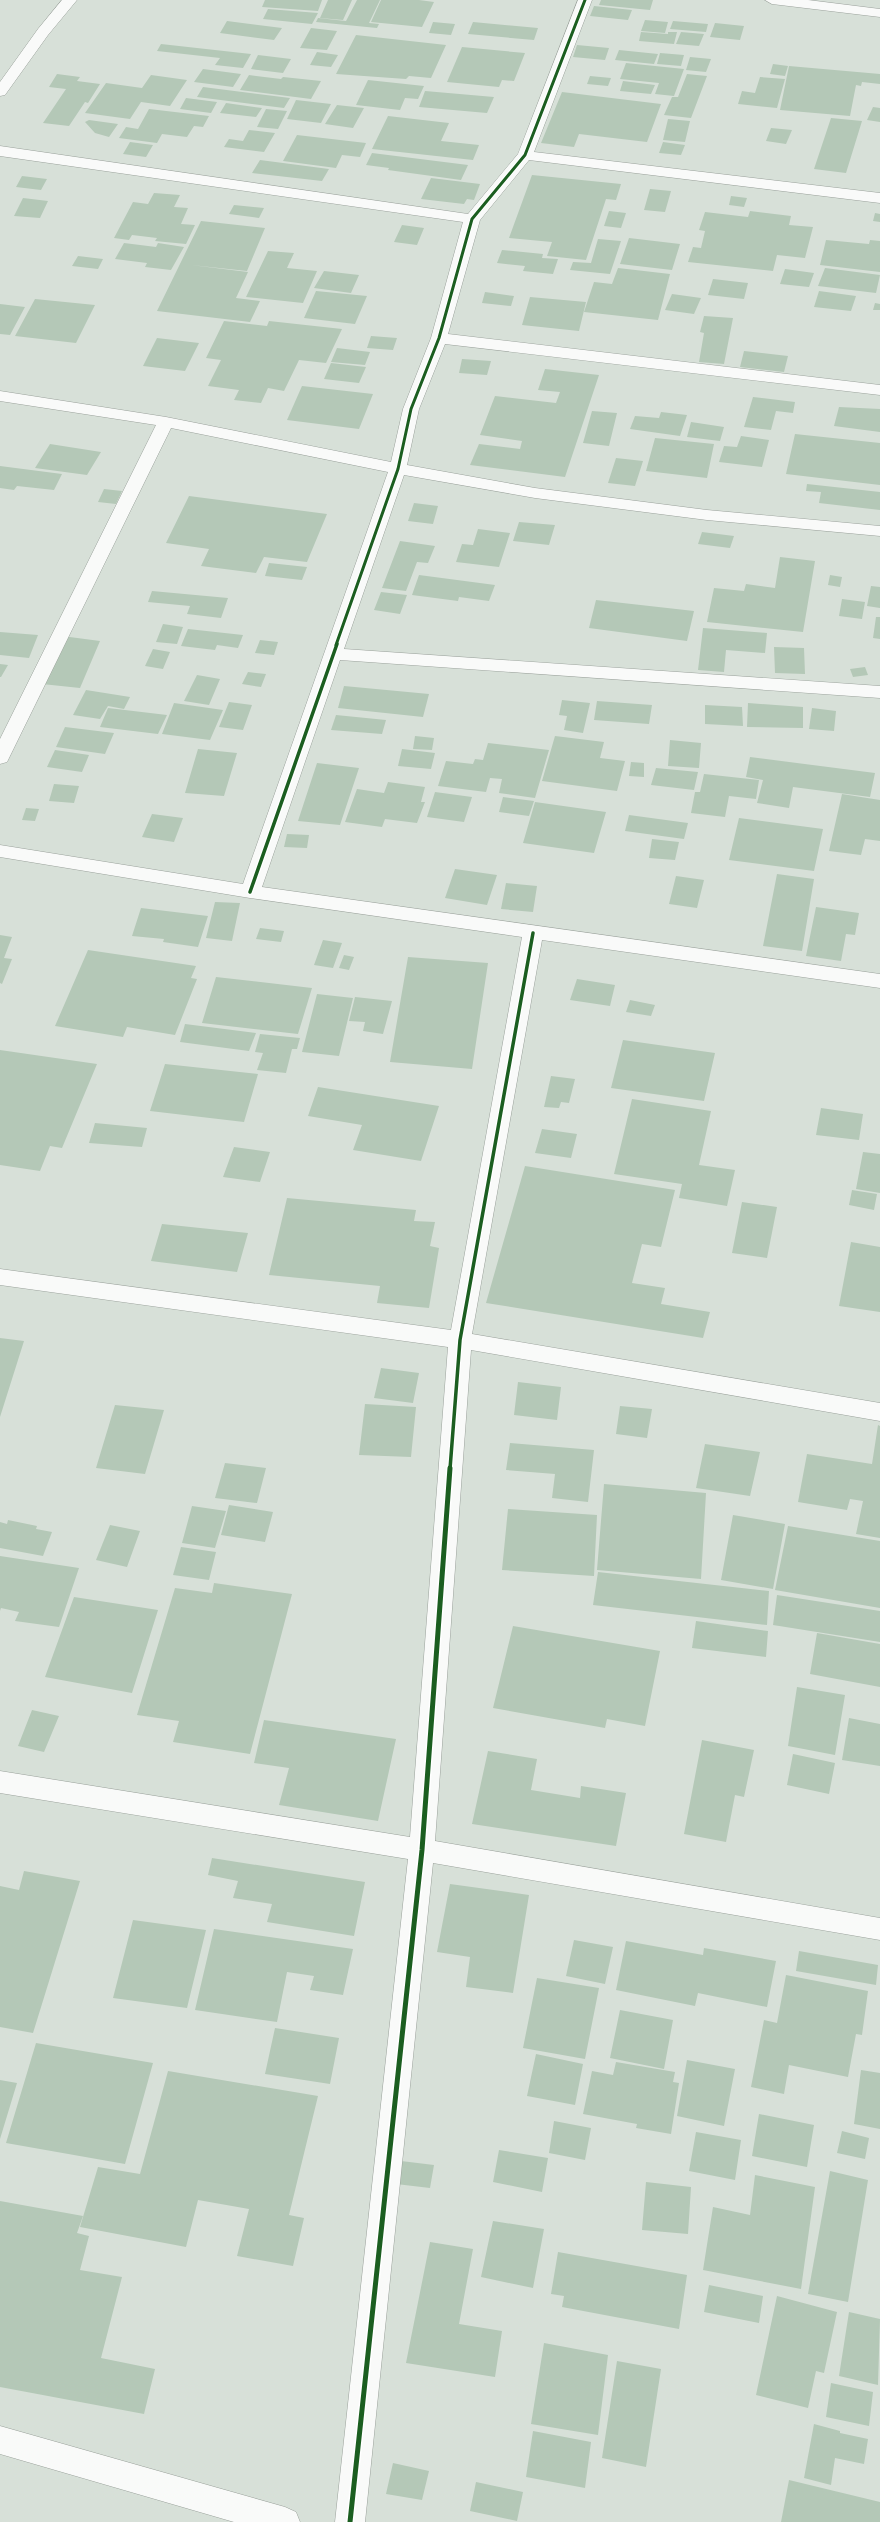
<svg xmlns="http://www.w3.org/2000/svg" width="880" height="2522" font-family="Figtree,sans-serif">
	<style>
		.building { fill: #b4c8b7 }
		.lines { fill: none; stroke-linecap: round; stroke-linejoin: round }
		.minor-casing { stroke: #9aa19b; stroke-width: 1 }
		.minor { fill: #f9faf9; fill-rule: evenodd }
		.cycleway-far2-casing { stroke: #fff; stroke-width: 5 }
		.cycleway-far1-casing { stroke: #fff; stroke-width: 6 }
		.cycleway-casing { stroke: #fff; stroke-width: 8 }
		.cycleway-far2 { stroke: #1b5e20; stroke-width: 3 }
		.cycleway-far1 { stroke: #1b5e20; stroke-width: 3.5 }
		.cycleway { stroke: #1b5e20; stroke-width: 5 }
	</style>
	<rect width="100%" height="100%" fill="#d7e0d8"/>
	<path class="building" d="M265,0H322L318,11L262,7Z
		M328,0H352L343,20L320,18Z
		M357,0H380L369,23L379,24L377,28L316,22L318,18L346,21Z
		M381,0H419L434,2L422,27L371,22Z
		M601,0H653L650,10L599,5Z
		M594,6L632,10L628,20L590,16Z
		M268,9L318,13L312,24L263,19Z
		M645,20L668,22L665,33L641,31Z
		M227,21L282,28L274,40L220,33Z
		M673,21L708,24L706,32L670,29Z
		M433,22L455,24L451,35L429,33Z
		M473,22L538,28L534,40L468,34Z
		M715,23L744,26L740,40L710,37Z
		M311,28L337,31L327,50L300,48Z
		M641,32L668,34V32H677L674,44L639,41Z
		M681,32L704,34L699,46L676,44Z
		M356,35L446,45L431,78L409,76L406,79L336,74Z
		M161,44L251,54L243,68L215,65L220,58L157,51Z
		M577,45L609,48L605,60L573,57Z
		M462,47L525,53L514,81L502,80L499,87L447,82Z
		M619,50L658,54L654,64L615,60Z
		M317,52L338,55L331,67L310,65Z
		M660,53L684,55L681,66L657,64Z
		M258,55L291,59L283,73L251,69Z
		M690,57L711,59L706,72L686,70Z
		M626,63L684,69L674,96L655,94L659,83L620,79Z
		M773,64L788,66L785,76L770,74Z
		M789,66L880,74V84L862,82L861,86L856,85L850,116L780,110Z
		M203,69L241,74L233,87L194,82Z
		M57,74L80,77L77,81L100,84L88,103L85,102L69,126L43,123L66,89L49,87Z
		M687,74L707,76L691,118L664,115L672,97H678Z
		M151,75L187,80L170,106L141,102L130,119L85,113L106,83L142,88Z
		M249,75L281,79L283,77L321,81L311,99L240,90Z
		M590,76L611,78L608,86L587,84Z
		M760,77L785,79L777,108L738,104L742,91L755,93Z
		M368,80L424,86L418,99L405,98L400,110L356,105Z
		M623,81L655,85L651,94L620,91Z
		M203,87L290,98L284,108L197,97Z
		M425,91L494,97L487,113L419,107Z
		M562,92L661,104L647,142L579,134L574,147L541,143Z
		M186,98L217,102L211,113L180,109Z
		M296,100L331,104L321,123L287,119Z
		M226,103L262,108L256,117L220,113Z
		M337,105L364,108L353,128L325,124Z
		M873,107L880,108V122L867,120Z
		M149,109L209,116L203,127L194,126L187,137L162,134L157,143L119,138L126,127L138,129Z
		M266,109L287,111L278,129L257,127Z
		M388,116L449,123L441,141L479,145L473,160L372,149Z
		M831,118L862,121L846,173L814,169Z
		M668,119L690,121L685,142L663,140Z
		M89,120L118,124L109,137L95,133L85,122Z
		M771,128L792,130L786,144L766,141Z
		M249,130L275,133L264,152L224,147L229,139L243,141Z
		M297,135L366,143L360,157L342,155L336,168L283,161Z
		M130,142L153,145L146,157L123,154Z
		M663,142L685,145L681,155L659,153Z
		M372,153L468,165L461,180L388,170L389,168L366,165Z
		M260,160L329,169L322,181L252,173Z
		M532,175L621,184L616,200L606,199L586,260L547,256L552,242L509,238Z
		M22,176L47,179L41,190L16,187Z
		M431,178L480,184L474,200L467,199L464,204L421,199Z
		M650,189L671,191L665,212L644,210Z
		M154,193L180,195L174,207L188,208L181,224L195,225L186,244L155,241L157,238L132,235L129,240L114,238L133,202L148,204Z
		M731,196L747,198L744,207L729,205Z
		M23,198L48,201L40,218L14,216Z
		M234,205L264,208L259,218L229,214Z
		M609,211L626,213L621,228L604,226Z
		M750,211L791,216L789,225L813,227L805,258L777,255L773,271L688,262L693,247L701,248L705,231L699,230L705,212L748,217Z
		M875,213L880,214V222L873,221Z
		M201,221L265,228L247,271L191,265L248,272L236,298L260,301L250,322L157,311Z
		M402,225L424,228L417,245L394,242Z
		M629,238L680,244L672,270L620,264Z
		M598,239L621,241L610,274L570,270L573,262L591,263Z
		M826,240L869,244L870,240L880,241V272L820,265Z
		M124,243L156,247L158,243L184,247L171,270L145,267L147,263L115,259Z
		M502,250L543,254L542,258L558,259L553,274L523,271L525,266L497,263Z
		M268,251L294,253L287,268L317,271L303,303L246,297Z
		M78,256L103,259L98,269L72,266Z
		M618,268L670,274L658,320L584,312L594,282L612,284Z
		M825,268L880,275L876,293L818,286Z
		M785,269L814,273L809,287L780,284Z
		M324,271L359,275L351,293L314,288Z
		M713,279L748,283L744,299L708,295Z
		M316,291L367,296L355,324L304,318Z
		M819,291L856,296L851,311L814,307Z
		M485,292L514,296L511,306L482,303Z
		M672,294L701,298L694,314L665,310Z
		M530,297L586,302L579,331L522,325Z
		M35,299L95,305L76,343L15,336Z
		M875,303L880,304V310H873Z
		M0,304L25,307L10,335L0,334Z
		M704,316L733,318L724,364L699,362L704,333L700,332Z
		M224,321L267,326L269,321L342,329L326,363L299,360L284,391L268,388L261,403L234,400L239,390L208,386L221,360L206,358Z
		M371,336L397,338L393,350L367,348Z
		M157,338L199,343L185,371L143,366Z
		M337,348L370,352L365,365L331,362Z
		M744,351L788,356L784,372L740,367Z
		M462,359L491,361L487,375L459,373Z
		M331,363L366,367L359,383L324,379Z
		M545,369L599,375L565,477L470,465L479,444L520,449L522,441L480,435L495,396L556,403L560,392L538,390Z
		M302,386L373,394L359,429L287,420Z
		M753,397L795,402L793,413L776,411L771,430L744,427Z
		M839,407L880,409V432L834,426Z
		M592,411L617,413L609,446L583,443Z
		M661,412L687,415L680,436L630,429L635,416L659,418Z
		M691,422L724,427L720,441L687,437Z
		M795,434L880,443V485L786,474Z
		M741,436L769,440L762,467L719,462L724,446L737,447Z
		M655,438L714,444L707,478L646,471Z
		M50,444L101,452L87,475L35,468Z
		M616,458L643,461L635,486L608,483Z
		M0,466L62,474L54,490L17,486L14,490L0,488Z
		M807,484L880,492V510L819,503L821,492L806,491Z
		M104,489L122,491L116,504L98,502Z
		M189,496L327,514L307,562L264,557L256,573L201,566L209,549L166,543Z
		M414,503L438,506L433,524L408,521Z
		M519,522L555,525L549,545L513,541Z
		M478,529L510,533L499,567L456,562L462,544L473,545Z
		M702,532L734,536L730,548L698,544Z
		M400,541L435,546L428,563L417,562L406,591L382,588Z
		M780,557L815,561L803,632L707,622L714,588L744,591L746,584L775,588Z
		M269,563L307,567L302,580L265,576Z
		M419,575L495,585L489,601L459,597L458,601L412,595Z
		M830,575L842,577L840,587L828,585Z
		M871,586L880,587V608L867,606Z
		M152,591L228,598L221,618L187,614L190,606L148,602Z
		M381,592L407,595L400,614L374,610Z
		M842,599L865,602L862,619L839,616Z
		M596,600L694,611L687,641L589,628Z
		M876,617H880V639L873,638Z
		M163,624L183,627L177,644L156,642Z
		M703,628L767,633L765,653L726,650L724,672L698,670Z
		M188,629L243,635L238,648L217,645L215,650L181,646Z
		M0,632L38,635L29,658L0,655Z
		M62,636L100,641L80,688L42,684Z
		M260,640L278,642L274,655L255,653Z
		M774,647L804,648L805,674L775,673Z
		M153,649L170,652L163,669L145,666Z
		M0,664L8,665L1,677H0Z
		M865,667L868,675L853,677L850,669Z
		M248,672L266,674L261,687L242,684Z
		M197,675L220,679L209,705L184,701Z
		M344,686L429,694L423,717L338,708Z
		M86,690L130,697L124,709L108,706L100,719L73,715Z
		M562,700L590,703L583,733L564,730L567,716L559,715Z
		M597,701L652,705L649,724L594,720Z
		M229,702L252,705L243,730L219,727Z
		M174,703L223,710L210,740L162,734Z
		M748,703L803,707V728L747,727Z
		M705,705L742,707L743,726L705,724Z
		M108,708L167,715L158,734L100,727Z
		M812,708L836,711L834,731L809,729Z
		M336,715L386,720L382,734L331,730Z
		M65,727L114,733L105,754L56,747Z
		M415,736L434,738L432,750L413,749Z
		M555,736L604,742L600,758L625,761L617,791L542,781Z
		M670,740L701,743L699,768L668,766Z
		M488,743L549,750L535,798L499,793L502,779L490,778L486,792L438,786L446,761L473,764L475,759L483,760Z
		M198,749L237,753L224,796L185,793Z
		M402,749L435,753L431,769L398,766Z
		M55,750L89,755L82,772L47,767Z
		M750,757L875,773L870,797L793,787L789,808L757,803L763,780L746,777Z
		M631,762L644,763V777L629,776Z
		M317,763L359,768L340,825L298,821Z
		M656,768L698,772L694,790L651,785Z
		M704,774L759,780L756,799L729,796L725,817L691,813L695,792H700Z
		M388,782L425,787L421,802H425L417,823L385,819L382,827L345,822L357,789L384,793Z
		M54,784L79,786L74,803L49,801Z
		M435,792L472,797L464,822L427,817Z
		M842,794L880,800V841L865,839L861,855L829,851Z
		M503,797L534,801L529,816L499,812Z
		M535,802L606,812L594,853L523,843Z
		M26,808L39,809L35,821L22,820Z
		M152,814L183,818L174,842L142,837Z
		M629,815L688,823L684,839L625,831Z
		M739,818L823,829L814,871L729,860Z
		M287,834L309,835L307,848L284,847Z
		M652,839L679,842L675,860L649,858Z
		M455,869L497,875L487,905L445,898Z
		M777,874L814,879L802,951L763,946Z
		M676,876L704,880L697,908L669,904Z
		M506,883L537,886L533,912L501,909Z
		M215,902L240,903L232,941L206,938Z
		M816,907L859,913L855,935L846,934L841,961L806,956Z
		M141,908L208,916L198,947L163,942L164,939L132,936Z
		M260,928L284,931L281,942L256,939Z
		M0,935L12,937L4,958L12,959L2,984L0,983Z
		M323,940L342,943L333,968L314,965Z
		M88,950L196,966L191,978L197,979L175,1035L127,1027L123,1037L55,1026Z
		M344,955L354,957L349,970L339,968Z
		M408,957L488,963L472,1069L390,1062Z
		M216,977L312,988L298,1034L202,1023Z
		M577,979L615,985L610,1006L570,1000Z
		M317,994L353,998L339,1056L302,1052Z
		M355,997L392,1001L383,1034L363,1031L365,1022L349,1021Z
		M630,1000L655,1005L651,1016L626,1012Z
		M185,1024L256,1033L249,1051L180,1042Z
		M260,1034L300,1038L297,1049H292L286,1073L257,1070L263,1053L255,1052Z
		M623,1040L715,1053L704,1101L611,1088Z
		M0,1050L97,1064L62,1148L50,1146L40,1171L0,1165Z
		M165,1064L258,1074L244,1122L150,1111Z
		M551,1076L575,1079L569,1103L561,1102L559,1108L544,1107Z
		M318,1087L439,1106L421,1161L353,1150L362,1125L308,1116Z
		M632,1099L711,1111L699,1165L735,1170L727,1206L679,1198L682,1184L614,1174Z
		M821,1108L863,1114L859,1140L816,1135Z
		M95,1123L147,1128L142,1147L89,1143Z
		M542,1129L577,1134L571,1158L535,1153Z
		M234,1147L270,1152L260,1182L223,1177Z
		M863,1152L880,1154V1193L856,1189Z
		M525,1166L675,1190L661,1247L642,1244L632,1283L665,1288L661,1304L710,1312L703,1338L486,1303Z
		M852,1190L877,1194L874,1210L849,1205Z
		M287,1198L416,1210L414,1221L435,1222L430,1246L439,1248L429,1308L377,1303L380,1286L269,1275Z
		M742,1202L777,1207L767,1258L732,1253Z
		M162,1224L248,1233L237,1272L151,1261Z
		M851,1242L880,1247V1312L839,1306Z
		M0,1338L24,1341L0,1417Z
		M381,1368L419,1373L413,1403L374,1398Z
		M518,1382L561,1387L557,1420L514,1415Z
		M365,1404L416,1407L411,1457L359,1455Z
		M115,1405L164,1410L145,1474L96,1468Z
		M620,1406L652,1409L647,1438L616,1434Z
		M878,1425L880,1426V1538L856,1534L863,1501L850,1499L847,1510L798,1502L807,1454L872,1464Z
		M510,1443L594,1450L588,1502L552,1498L555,1474L506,1470Z
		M705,1444L760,1452L750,1496L696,1488Z
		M225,1463L266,1468L257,1503L215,1498Z
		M604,1484L706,1493L701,1579L597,1570Z
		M229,1505L273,1512L265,1542L221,1535Z
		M192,1506L226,1511L215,1548L182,1543Z
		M508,1509L597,1515L594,1576L502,1570Z
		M733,1515L785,1524L773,1589L721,1580Z
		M8,1520L37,1526L36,1529L52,1532L43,1556L0,1548V1522L7,1524Z
		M110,1525L140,1531L127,1567L96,1560Z
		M788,1526L880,1541V1608L775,1590Z
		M181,1547L216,1552L209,1580L173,1575Z
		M0,1556L79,1568L59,1627L15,1621L19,1612L1,1608L0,1611Z
		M598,1572L769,1591L767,1625L593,1605Z
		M214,1583L292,1594L250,1754L173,1742L179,1721L137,1715L175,1588L212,1593Z
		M777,1595L880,1611V1642L773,1625Z
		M74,1597L158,1610L132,1693L45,1677Z
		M696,1621L768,1631L766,1657L692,1648Z
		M513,1626L660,1651L645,1726L607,1719L605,1728L493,1708Z
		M817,1633L880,1644V1687L810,1674Z
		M797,1687L845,1695L835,1755L788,1746Z
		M32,1710L59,1716L44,1752L18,1746Z
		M849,1718L880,1724V1766L842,1760Z
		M264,1720L396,1739L378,1821L279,1805L289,1768L254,1763Z
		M702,1740L754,1750L744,1797L735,1795L726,1842L684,1834Z
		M488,1751L537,1759L531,1790L580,1798L581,1786L626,1793L616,1846L472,1824Z
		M793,1754L835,1763L829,1794L787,1785Z
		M212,1858L365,1882L354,1936L267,1922L272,1904L233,1898L238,1881L208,1875Z
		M24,1871L80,1881L33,2033L0,2027V1886L19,1890Z
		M450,1884L529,1895L513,1993L466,1987L470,1957L437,1952Z
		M133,1920L206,1930L187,2008L113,1998Z
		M214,1929L353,1949L343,1995L310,1990L314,1976L287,1972L277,2022L195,2010Z
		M574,1940L613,1947L605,1984L566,1976Z
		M626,1941L703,1955L704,1948L776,1961L767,2007L698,1993L695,2006L616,1990Z
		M799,1951L878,1965L876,1985L796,1971Z
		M786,1975L868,1991L862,2035L856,2034L848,2077L789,2065L784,2094L751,2087L764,2020L777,2023Z
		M537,1978L599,1988L585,2059L523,2048Z
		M620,2010L673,2020L664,2069L610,2058Z
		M275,2028L339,2038L330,2084L265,2074Z
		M36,2043L153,2063L125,2164L6,2143Z
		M536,2054L583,2064L575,2105L527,2096Z
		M687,2060L735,2069L724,2126L677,2116Z
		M616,2062L675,2072L673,2082L679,2083L671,2134L636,2128L637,2124L583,2114L592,2071L613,2075Z
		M861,2070L880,2073V2129L854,2124Z
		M168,2071L318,2096L289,2215L304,2218L293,2266L237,2256L249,2209L198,2200L186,2247L80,2227L98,2167L140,2174Z
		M0,2080L17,2083L0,2139Z
		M759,2114L814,2125L807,2167L752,2156Z
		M554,2121L591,2128L585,2160L549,2153Z
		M842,2131L869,2138L865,2159L837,2153Z
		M696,2132L741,2140L735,2180L689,2171Z
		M499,2150L548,2158L542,2192L493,2182Z
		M401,2161L434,2165L430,2188L396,2184Z
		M830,2171L868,2180L848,2302L808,2294Z
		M755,2175L815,2187L801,2289L703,2270L713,2207L750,2215Z
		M646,2182L691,2187L688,2234L642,2230Z
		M0,2201L83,2216L77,2233L89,2236L80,2270L122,2277L101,2358L155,2369L144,2414L0,2387Z
		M493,2221L544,2229L533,2288L481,2277Z
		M430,2242L473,2249L459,2324L502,2331L495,2377L406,2363Z
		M558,2252L687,2275L679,2329L562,2307L564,2296L551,2294Z
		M709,2285L763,2296L759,2323L704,2312Z
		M777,2296L837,2312L824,2373L816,2371L808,2408L756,2395Z
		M849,2312L880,2319L878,2385L839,2376Z
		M544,2343L608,2355L598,2435L531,2424Z
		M617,2361L661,2369L646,2467L602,2458Z
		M831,2383L873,2392L869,2426L826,2417Z
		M814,2424L840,2431V2433L868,2439L864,2464L835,2458L831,2485L804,2478Z
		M533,2431L591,2442L585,2488L526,2477Z
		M393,2463L429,2471L422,2500L386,2494Z
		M789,2480L880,2502V2522H781Z
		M476,2482L523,2492L517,2521L470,2511Z"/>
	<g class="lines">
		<defs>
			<path id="minor" d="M62,0H77L48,35L5,95L0,96V82L38,29Z
				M578,0H592L534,152L880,193V203L529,160L480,220L448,334L880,385V395L445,344L419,409L407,465L535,488L707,510L880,526V536L707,520L535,498L404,475L344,649L880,686V698L340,660L262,887L880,974V988L542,940L472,1334L880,1403V1421L471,1350L435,1841L880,1918V1940L433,1863L365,2522H335L408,1859L0,1793V1771L410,1837L448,1347L0,1285V1269L451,1330L522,937L250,898L0,857V845L243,884L388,472L171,428L9,758L7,762L0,764V739L156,425L0,401V391L166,417L391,462L403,409L431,338L463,222L0,156V146L468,214L518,154Z
				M765,0H808L880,9V17L772,4Z
				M0,2426L285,2507L296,2512L300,2522H234L0,2454Z"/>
		</defs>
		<use href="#minor" class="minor-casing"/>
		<use href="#minor" class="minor"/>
		<defs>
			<path id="cycleway-far2" d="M336,645L398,469L411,409L439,338L472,219L525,155L585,0"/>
			<path id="cycleway-far1" d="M250,892L337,644
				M450,1469L460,1340L533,933"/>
			<path id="cycleway" d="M350,2522L422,1850L450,1468"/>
		</defs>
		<use href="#cycleway-far2" class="cycleway-far2-casing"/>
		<use href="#cycleway-far1" class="cycleway-far1-casing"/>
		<use href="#cycleway" class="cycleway-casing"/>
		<use href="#cycleway-far2" class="cycleway-far2"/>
		<use href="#cycleway-far1" class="cycleway-far1"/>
		<use href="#cycleway" class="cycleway"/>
	</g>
</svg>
